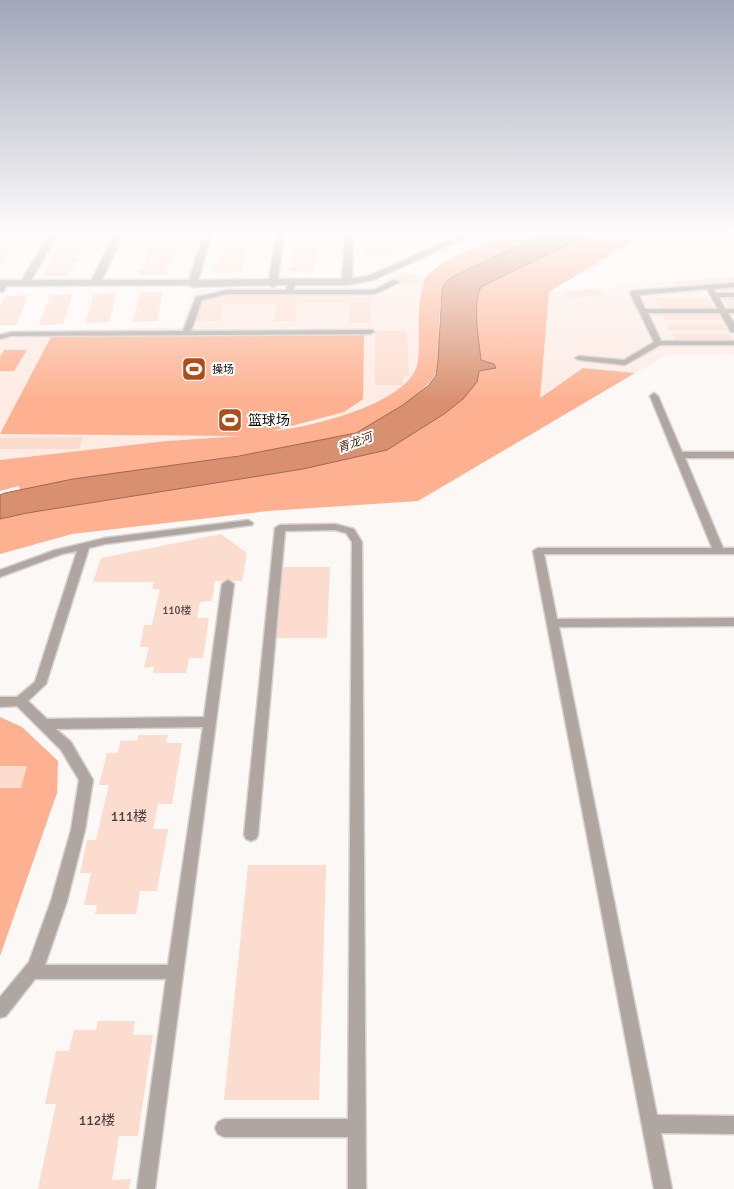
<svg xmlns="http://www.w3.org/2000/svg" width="734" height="1189" font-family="Signika,'Noto Sans SC',sans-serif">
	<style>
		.built { fill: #fdebe4 }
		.green { fill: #fdb191 }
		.water { fill: #d99070; stroke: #9d6850 }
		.building { fill: #fcdccf }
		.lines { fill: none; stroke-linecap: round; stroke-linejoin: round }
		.lane-casing { stroke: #d6d2d0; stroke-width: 3 }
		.street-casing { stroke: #d6d2d0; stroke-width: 3 }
		.lane { fill: #afa6a2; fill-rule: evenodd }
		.street { fill: #afa6a2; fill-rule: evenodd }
		.labels { text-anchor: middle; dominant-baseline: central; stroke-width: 4; stroke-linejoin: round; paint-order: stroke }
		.far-poi-label { font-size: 11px; fill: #110a07; stroke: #fff; text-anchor: start }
		.number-label { font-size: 11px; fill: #4c3e39 }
		.far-water-label { font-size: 12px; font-style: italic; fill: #481a03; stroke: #fff }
		.poi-label { font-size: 14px; fill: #110a07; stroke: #fff; text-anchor: start }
		.near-number-label { font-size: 14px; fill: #4c3e39 }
	</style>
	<rect width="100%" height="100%" fill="#fcf8f6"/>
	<path class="built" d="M404,271L425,278L417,311L418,362L414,374L396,392L345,415L251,436L167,441L0,460V332L182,327L195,289H365Z
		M734,276V354L666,355L635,373L583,368L540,398L549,292Z"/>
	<path class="green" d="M511,234H543L488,260L442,290C441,300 440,310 439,320C438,337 443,361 434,376C425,393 374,426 355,433C327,443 295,446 266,451C184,465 101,473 20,490L19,486L0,491V460L167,441L242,436L0,434L51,337L364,335L363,399L344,412L272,431C307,428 415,403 418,360C420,336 416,316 422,291C423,287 423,281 426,277C442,257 487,244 511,234Z
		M589,234H645L549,292L540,398L583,368L635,373L418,501L268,511L72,534L0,554V519L27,513L303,469L387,450L444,414L463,399L479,371L494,364L481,360C479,341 472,304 480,287Z
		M4,350H27L14,371H0V357Z
		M0,717L22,727L58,761L57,793L0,956Z"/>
	<path class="water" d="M543,234H589L481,287C472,304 479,341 481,360L494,364L496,368L479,371L477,382L463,399L444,414L387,450L303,469L27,513L0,519V495L5,493L73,479L239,456L356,433L403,405L429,385L436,375L438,362L442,290L445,283L454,276Z"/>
	<path class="building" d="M0,234L21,235L17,241H14L12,243H15L12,247L7,250H11L7,256H2L0,258H5L0,266Z
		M67,234H91L88,240L84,242H87L84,247H81L79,249H83L80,255H75L74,258H79L76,263H71L70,265H75L71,272H66L65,274H69L68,276H43V271H46L49,266H47L54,258H51L58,249H56L60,246L62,243H59Z
		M157,234H176L175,237H177L176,246L170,252H172L170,256H173L171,262L162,268H166L164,272H168L167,275H139L140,272H137L138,269H142L144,265H140L144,263L147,255H144L145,253H149L150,249H146L147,247H151L154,241H151L152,238H155Z
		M228,234H252L247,243H250L249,246H246L245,250H248L245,252L242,272L216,273V272H212L213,269L222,266L215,265L216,262H219L220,259H217L218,256L222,257L223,252H220L225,246H221L222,243H225L226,239H224L225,236H228Z
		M298,234H318L317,257L316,261H313L314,271L311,272L286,271V267H292V264H288L289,261H292L291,255H295V251H292L296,244H293V242H297V238H294V235Z
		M364,234H391V236H394L391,245H394V251H390V255H394V258L367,257V254H364L366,249L376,248H367V245H363L364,242L376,239H367V236H364Z
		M406,273L422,279L410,285L394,279Z
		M734,277V282L678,286L674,282Z
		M734,286V293H719L717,289Z
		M598,289L604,295L570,298L565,292Z
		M140,292H163L157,321L133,322Z
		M117,293L109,322L85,323L94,294Z
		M73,294L63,324L39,325L50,295Z
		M278,294L352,295V297H373V302H371L370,323H349L350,303H297L295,321H274L277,304H224L220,321H194L200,300H209V297H225L226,295Z
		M28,295L16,325H0V307L5,296Z
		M655,297L708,298L714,309H660Z
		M723,298H734V309H730Z
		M662,314H718L721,320H665Z
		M666,324H723L727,330H669Z
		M375,331H407L409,376H403V385H375Z
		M672,334H729L733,340H675Z
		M83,437L79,449H0V438Z
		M221,534L247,553L242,581H215L212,601L200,602L197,618H209L203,658H189L186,673H153L154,667L144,668L149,647H140L144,625H152L160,589H152L154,582H93L101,558Z
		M279,567H330L327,638H273Z
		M138,735H168L166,743H182L172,804H158L153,829H168L157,891H140L136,914H95L97,905H84L91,873H80L87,840H96L109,785H99L107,753H118L120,741L138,740Z
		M0,766H27L21,788H0Z
		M248,865H326L319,1100H224Z
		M98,1021H135L133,1035H153L138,1136H119L112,1180L131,1179L129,1189H38L56,1104H45L56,1051H69L74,1030H96Z"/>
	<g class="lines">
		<defs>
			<path id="lane" d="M393,280L400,282L375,294H227L202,300L191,331L373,330L374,332L370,334L11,336L0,339V335L11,332L183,331L196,297L227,290H286L288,283L292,281L296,283L293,290H374Z
				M1,282L8,284L3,292H0Z
				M734,283V287L714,289L716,293H734V297H719L725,309H734V313H728L734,323V332H731L720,313H648L661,341H734V345H660L625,365L579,360L575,358L579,356L624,360L654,342L630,293L631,291ZM707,289L718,309H645L639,295Z
				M654,393L658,396L682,452H734V458H685L723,548H734V554H544L557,619L734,618V626L559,627L657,1115L734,1116V1134L661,1133L672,1189H654L533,551L538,548H712L650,396Z
				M248,520L253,523L252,525L105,544L89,548L46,684L28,701L47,719L204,717L222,584L228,580L234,584L155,1189H137L166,979H35L6,1016L0,1018V997L29,962L51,901L71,830L79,780L61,750L17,706L0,707V697H17L35,682L77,551L62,554L0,577V570L55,550L105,538ZM203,727L168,965H45L67,901L85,830L93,780L71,742L56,729Z
				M335,524L354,529L362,542L366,1189H348V1137H224L218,1134L215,1128L218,1122L224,1119H348L352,542L346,533L335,530L285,531L258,835L256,839L251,841L246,839L244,835L275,528L280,525Z"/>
			<path id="street" d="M49,234H58L31,280H92L114,234H123L102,280H189L204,234H212L198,280L269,279L276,234H284L278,279H342L345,234H353L352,278L368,276L463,234H475L373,280L347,285H277L273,287L269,285L192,287L188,285L0,286V280H22Z"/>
		</defs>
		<use href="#lane" class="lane-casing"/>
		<use href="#street" class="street-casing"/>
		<use href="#lane" class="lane"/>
		<use href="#street" class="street"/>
	</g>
	<linearGradient id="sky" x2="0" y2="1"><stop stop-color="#a2a6b8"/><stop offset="0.58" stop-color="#fefcfb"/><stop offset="1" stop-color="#fefcfb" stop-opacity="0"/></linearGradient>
	<rect width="734" height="401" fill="url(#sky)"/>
	<defs>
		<symbol id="stadium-square" viewBox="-11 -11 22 22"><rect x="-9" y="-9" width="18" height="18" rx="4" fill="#b04c18" stroke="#fff"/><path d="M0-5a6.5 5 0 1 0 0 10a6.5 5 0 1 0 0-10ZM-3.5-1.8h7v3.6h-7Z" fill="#fff"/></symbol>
	</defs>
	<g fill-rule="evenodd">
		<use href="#stadium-square" x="180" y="355" width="28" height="28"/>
		<use href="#stadium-square" x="216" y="406" width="28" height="28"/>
	</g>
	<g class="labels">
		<g class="far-poi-label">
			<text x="212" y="369">操场</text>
		</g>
		<g class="number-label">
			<text x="177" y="610">110楼</text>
		</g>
		<g class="far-water-label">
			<text transform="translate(355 443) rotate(-20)">青龙河</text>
		</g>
		<g class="poi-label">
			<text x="248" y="420">篮球场</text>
		</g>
		<g class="near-number-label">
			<text x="129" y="816">111楼</text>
			<text x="97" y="1120">112楼</text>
		</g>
	</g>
</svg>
